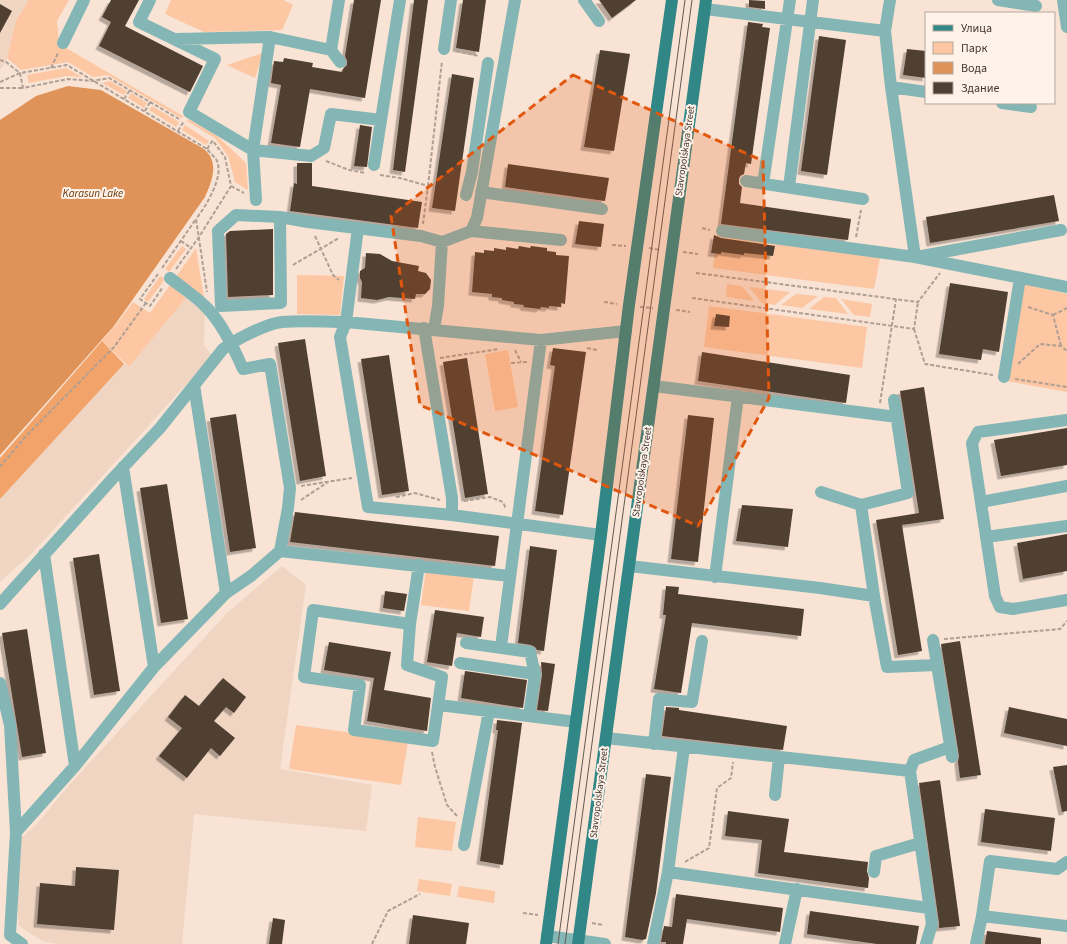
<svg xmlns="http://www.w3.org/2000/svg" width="1067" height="944" font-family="'Source Sans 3',sans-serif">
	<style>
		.built { fill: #f0d5c2 }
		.green { fill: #fcc7a2 }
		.forest { fill: #f1a369 }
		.water { fill: #e09359 }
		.building { fill: #503f33; filter: url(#shadow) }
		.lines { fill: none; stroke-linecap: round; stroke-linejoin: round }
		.path { stroke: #af9f94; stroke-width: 2; stroke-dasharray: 4 2; stroke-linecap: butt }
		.minor { stroke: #83b6b5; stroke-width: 12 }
		.major { stroke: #318786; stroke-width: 12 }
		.tram { stroke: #645952; stroke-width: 1 }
		.marked { fill: #e0570e; fill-opacity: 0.2; stroke: #e0570e; stroke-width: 3; stroke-dasharray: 8 5; stroke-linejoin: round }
		.labels { text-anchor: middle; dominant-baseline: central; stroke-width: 4; stroke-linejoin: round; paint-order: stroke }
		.street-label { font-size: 10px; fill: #403732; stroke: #fff2e9 }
		.water-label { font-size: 11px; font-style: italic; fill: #693709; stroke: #fff2e9 }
	</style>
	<defs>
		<filter id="shadow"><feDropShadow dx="-3.5" dy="3.5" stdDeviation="0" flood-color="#0004"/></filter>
	</defs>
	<rect width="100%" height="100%" fill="#f8e3d4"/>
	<path class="built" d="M0,0H29L16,20L6,62L0,70Z
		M186,298L205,313L204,345L212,356L32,553L0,582V499L124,364L129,367Z
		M282,566L306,585L280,769L372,785L366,831L194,814L182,944H60L44,942L19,926L16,890L21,838L35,826L71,783L227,613Z"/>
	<path class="green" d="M29,0H69L57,21L59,41L66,48L183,116L181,118L108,75L93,77L68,62L21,70L7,58L16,20Z
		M171,0H283L293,5L282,30L204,32L165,14Z
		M263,53L255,78L227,65Z
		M66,68L82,77L66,76L29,83L27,75Z
		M110,81L127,91L124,95L102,83Z
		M131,93L147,103L144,108L128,98Z
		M152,106L179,122L176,127L149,110Z
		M188,119L217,136L246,163L248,190L235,182L228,156L215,138L187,121Z
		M185,125L209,141L206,145L182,130Z
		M717,235L880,258L874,289L713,268Z
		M182,246L186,249L169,272L165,269Z
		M196,248L204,298L176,277Z
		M297,275L344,276L340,315L297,314Z
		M160,276L165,279L148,302L144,299Z
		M727,284L742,286L754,301L726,297Z
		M1023,284L1067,294V392L1007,381Z
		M170,285L186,298L129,367L102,341L115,326L133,302L150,313Z
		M749,287L790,292L775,305L762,303Z
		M796,294L818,296L802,308L781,305Z
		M824,297L836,298L848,314L809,309Z
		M841,299L872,304L870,317L854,315Z
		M709,306L867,327L862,368L704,347Z
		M508,350L518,407L495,411L485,354Z
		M426,569L474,576L469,611L421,605Z
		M296,725L408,741L401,785L289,769Z
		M418,817L456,822L452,851L415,847Z
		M419,879L452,884L450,896L417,891Z
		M459,886L495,891L494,903L457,897Z"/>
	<path class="forest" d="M102,341L124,364L0,499V458Z"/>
	<path class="water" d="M68,86L101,90L197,145C200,147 205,149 207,152C219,165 211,183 205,197L114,326L0,455V120L36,96Z"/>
	<path class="building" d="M111,0H139L125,26L203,66L190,92L99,46L111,22L102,17Z
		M354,0H381L365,98L310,89L300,147L271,143L281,85L271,83L274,61L283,62L284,58L313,63L312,67L342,72L343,69L347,65V61L345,56Z
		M414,0H428L405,172L393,170Z
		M463,0H486L479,52L456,48Z
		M599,0H636L612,18Z
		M749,0L765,1V9L749,7Z
		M0,4L12,11L0,33Z
		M748,22L763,24L762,27L770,28L751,164L746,163L744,174L740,176L739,179V184L742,187L740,203L851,219L848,240L721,224Z
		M819,36L846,40L827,175L801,171Z
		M907,49L926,51V78L903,75Z
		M600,50L630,54L614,151L584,147Z
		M452,74L474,78L455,211L432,208Z
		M360,125L372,127L367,167L354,166Z
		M297,163H312V186L422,202L418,228L290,211L294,183L297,184Z
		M508,164L609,178L605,201L505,187Z
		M1054,195L1059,221L930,243L926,217Z
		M579,221L604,224L601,247L575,244Z
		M273,229V295L228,297L226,234L230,231Z
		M714,235L721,238L775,246L773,256L744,253V255L721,252V254L711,253Z
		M519,246L530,248L531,246L547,248V251L556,252V255L569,256L565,304L561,303V307L549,306V308L541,307L540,309L523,307L524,305L514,304V302L502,300V298L492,297V294L472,292L475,252L484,253V250L494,251V248L506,250V247L518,249Z
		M366,253L380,254L392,261L419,266L418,271L426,273L431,280L430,289L425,294H416L415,299L389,297L377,300L361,298L362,282L360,278V271L365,268Z
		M950,283L1008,292L999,352L983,349L981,360L939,354Z
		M716,314L730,316L729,327L714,326Z
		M305,339L326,476L300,481L278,343Z
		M553,348L586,352L563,515L535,511L555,366L550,365Z
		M702,352L850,375L846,403L698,381Z
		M389,355L409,491L382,495L361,359Z
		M467,358L488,494L465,498L443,362Z
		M924,387L944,519L902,525L922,651L898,655L876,520L919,513L900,391Z
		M236,414L256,548L230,552L210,418Z
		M688,415L714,418L698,562L671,559Z
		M1067,428V465L1001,476L994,440Z
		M167,484L188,619L161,623L140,488Z
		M742,505L793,509L788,547L736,541Z
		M295,512L499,536L495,566L290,542Z
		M1067,534V571L1023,579L1017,543Z
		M530,546L557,550L544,651L537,650L535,647L531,645L518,643Z
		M99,554L120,691L94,695L73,558Z
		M666,586L679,587L678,594L804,609L801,636L692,623L681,693L654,689L666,615H663Z
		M385,591L407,594L404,611L383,608Z
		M435,610L484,617L481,637L457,633L452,666L427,662Z
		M27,629L46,753L22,757L2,633Z
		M960,641L981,775L960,778L958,762L959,756L941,644Z
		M329,642L391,652L384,690L431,698L427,731L367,721L374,678L324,670Z
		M541,662L555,664L548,711L537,710L542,675Z
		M465,671L527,680L523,708L461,698Z
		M223,678L246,697L234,713L226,707L214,721L235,738L220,756L211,748L187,778L159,756L182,728L168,717L185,695L199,706Z
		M666,707L679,708V710L787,726L783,750L662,736Z
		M1009,707L1067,719V746L1004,733Z
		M497,720L522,723L503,865L480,861L498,730H496Z
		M1067,765V811L1062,812L1053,767Z
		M646,774L671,777L656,893L646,939L642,940L625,937Z
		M940,780L960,926L939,928V923L919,783Z
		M985,809L1055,818L1051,851L981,842Z
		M728,811L789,819L784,852L868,862L867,871L869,878L868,888L758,873L762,840L725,836Z
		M76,867L119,870L114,930L37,924L40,883L75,886Z
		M676,894L783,908L780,932L687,919L683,944H666V942H661L664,926L672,927Z
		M810,911L919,926L916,944H877L807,934Z
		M413,915L469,923L466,944H409Z
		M273,918L285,920L282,944H269Z
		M987,931L1041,938V944H985Z"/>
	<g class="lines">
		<path class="path" d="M456,51L479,56
			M0,60L6,62L20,73L23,88L68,79L93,81L109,78L179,119
			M51,68L58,53
			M0,82L20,73L67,65L207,149C210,153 215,157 217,161C224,177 206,206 196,219
			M0,88H23
			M124,99L130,90
			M145,111L150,102
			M178,131L184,121
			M207,149L213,140
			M326,161L349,170L366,173
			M380,175L400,178L428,186L423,224
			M231,186L244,193
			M428,186L442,61
			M702,228L710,230
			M315,236L333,275L339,280
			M856,237L861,210
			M181,241L191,248
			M612,245L626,246
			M649,248L660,250
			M683,252L698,254
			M293,265L339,238
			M162,268L196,219L207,292
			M176,269L199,237L231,186L225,157L213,141
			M696,273L918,302L940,273
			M158,274L140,299L150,306L163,287
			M692,298L914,329L918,302
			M604,302L617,304
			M640,307L653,308
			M1028,307L1053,315L1061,346
			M676,310L690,312
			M1053,315L1067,308
			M914,329L925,364L993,375
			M587,348L597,350
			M515,350L521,362
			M440,358L499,349
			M511,363L527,362
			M1018,364L1040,344L1061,346L1067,351
			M1015,379L1067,387
			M880,403L896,299
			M0,467L26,436L114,347L146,303
			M301,486L352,478
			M396,497L415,493L440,500
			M301,500L328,482
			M464,501L490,497L503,502L506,509
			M944,639L1060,629L1067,621
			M432,752L435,767L447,805L457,816
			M685,862L709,848L717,788L731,778L733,762
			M523,913L538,915
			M592,923L604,925
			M372,944L388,911L420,894"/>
		<path class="minor" d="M150,0L139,22L215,59L189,112L253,150L256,200
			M339,0L331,50L340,62
			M584,0L599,21
			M890,0L885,31L891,87L915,257
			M998,0L1036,6
			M1063,0L1067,27
			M705,9L885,31
			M270,37L253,150L311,156L324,148L331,114L381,120L400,0
			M177,39L270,37L331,50
			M63,43L84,0
			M444,49L451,0
			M891,87L926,92
			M1002,103L1031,107
			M374,165L381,120
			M746,181L863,199
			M763,184L790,0
			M789,187L813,0
			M481,192L602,209
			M466,195L472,172L488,63
			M280,217L281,303L221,306L218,231L236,215L280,217L308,222L421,236L442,242
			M471,231L561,240
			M722,231L915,257L1067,287
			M922,256L1061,230
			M170,278C181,287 194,295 204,305C220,320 234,348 243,369L270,364L290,488L288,508L280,551L510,576
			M424,328L452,498V515
			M434,329L438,306L442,242L471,231L477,218L515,0
			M1004,377L1020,278
			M194,385L226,593
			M654,386L897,417
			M1067,420L978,432L972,443L995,596L1000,607L1013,609L1067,600
			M123,467L154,667
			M821,492L861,505
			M981,502L1067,486
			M601,535L452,515L368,507L340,337L346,322L541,340L626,331
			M986,537L1067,526
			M44,554L75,766
			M629,566L820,588L874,596L887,667L937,665
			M715,577L738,396
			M874,596L861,505L908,493L894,400
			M0,604L114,477L160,428L223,349C236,339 266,324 282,322C303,320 325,322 346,322L358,228
			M410,624L407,665L442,677L433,741L354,730L360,685L304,677L313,610L410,624L419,565
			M933,640L952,757
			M466,643L530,652L535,674L529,716
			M501,647L541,340
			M460,663L535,674
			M0,683L10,725L16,832
			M439,705L576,722
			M606,738L910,771
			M654,744L659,699L692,702L702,641
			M775,795L779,757
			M464,845L489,711
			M668,872L929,908
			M874,872L876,856L920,843
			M982,916L1067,926
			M547,936L605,944
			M22,944L10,935L16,832L75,766L154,667L226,593L251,576L280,551
			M653,944L668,872L684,747
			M785,944L797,889
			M926,944L932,924L910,771L914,760L950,747
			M976,944L982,916L990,861L1057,869L1067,862"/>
		<path class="major" d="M546,944L601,535L629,305L672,0
			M578,944L629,566L706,0"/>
		<path class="tram" d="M558,944L685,0
			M565,944L692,0"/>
	</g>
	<path class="marked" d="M573,75L763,161L769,398L698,526L420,405L391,216Z"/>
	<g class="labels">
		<g class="street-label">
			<text transform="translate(685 151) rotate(-82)">Stavropolskaya Street</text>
			<text transform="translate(642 472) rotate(-82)">Stavropolskaya Street</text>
			<text transform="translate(599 793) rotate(-83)">Stavropolskaya Street</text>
		</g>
		<g class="water-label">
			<text x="93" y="193">Karasun Lake</text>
		</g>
	</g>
	<rect x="925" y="12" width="130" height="92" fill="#fff2e9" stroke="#b3a7a0"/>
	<rect x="933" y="25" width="20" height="6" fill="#318786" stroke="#b3a7a0"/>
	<text x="961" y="32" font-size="12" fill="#403732">Улица</text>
	<rect x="933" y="42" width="20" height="12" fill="#fcc7a2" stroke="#b3a7a0"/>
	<text x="961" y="52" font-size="12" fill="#403732">Парк</text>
	<rect x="933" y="62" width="20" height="12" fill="#e09359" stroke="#b3a7a0"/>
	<text x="961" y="72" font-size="12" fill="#403732">Вода</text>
	<rect x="933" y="82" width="20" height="12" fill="#503f33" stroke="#b3a7a0"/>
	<text x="961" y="92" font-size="12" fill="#403732">Здание</text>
</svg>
